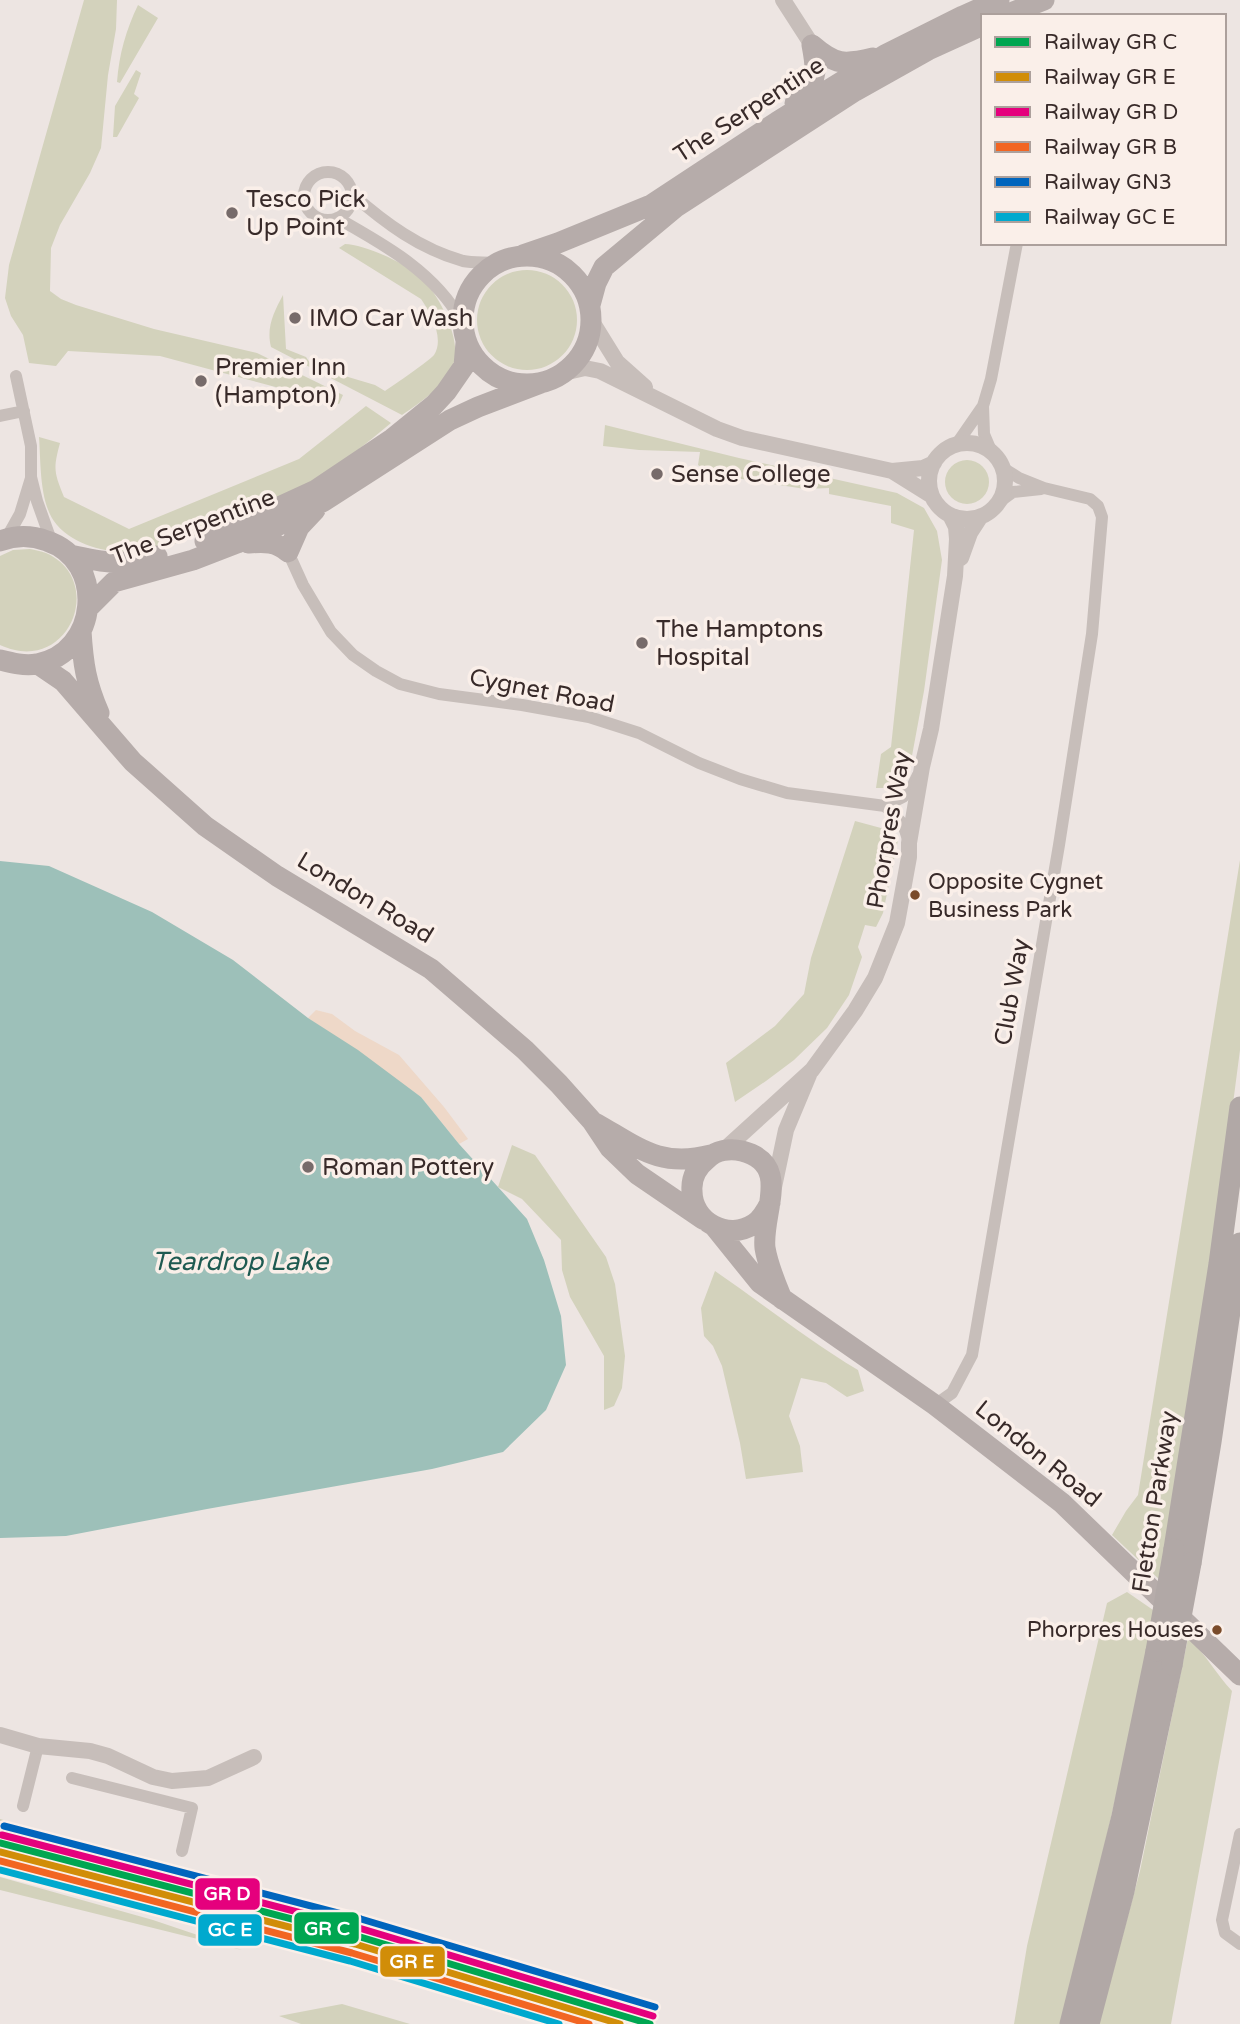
<svg xmlns="http://www.w3.org/2000/svg" width="1240" height="2024" font-family="'Varela Round',sans-serif">
	<style>
		.green { fill: #d3d2bc }
		.sand { fill: #eed8c8 }
		.water { fill: #9dc0b9 }
		.lines { fill: none; stroke-linecap: round; stroke-linejoin: round }
		.minor { stroke: #c7beba; stroke-width: 12 }
		.tertiary { stroke: #c7beba; stroke-width: 16 }
		.primary { stroke: #b6acaa; stroke-width: 21 }
		.trunk { stroke: #b1a8a6; stroke-width: 21 }
		.trunk-bridge { stroke: #b1a8a6; stroke-width: 21 }
		.rail-1-casing { stroke: #faefe9; stroke-width: 12 }
		.rail-2-casing { stroke: #faefe9; stroke-width: 12 }
		.rail-3-casing { stroke: #faefe9; stroke-width: 12 }
		.rail-4-casing { stroke: #faefe9; stroke-width: 12 }
		.rail-5-casing { stroke: #faefe9; stroke-width: 12 }
		.rail-6-casing { stroke: #faefe9; stroke-width: 12 }
		.rail-1 { stroke: #00a651; stroke-width: 7 }
		.rail-2 { stroke: #d18d08; stroke-width: 7 }
		.rail-3 { stroke: #e5007d; stroke-width: 7 }
		.rail-4 { stroke: #f26522; stroke-width: 7 }
		.rail-5 { stroke: #0065bd; stroke-width: 7 }
		.rail-6 { stroke: #00a9ce; stroke-width: 7 }
		.poi-dot { fill: #776b6a; stroke: #faefe9; stroke-width: 2.5 }
		.bus-dot { fill: #7a4b2a; stroke: #faefe9; stroke-width: 2.5 }
		.labels { text-anchor: middle; dominant-baseline: central; stroke-width: 7; stroke-linejoin: round; paint-order: stroke }
		.bus-label { font-size: 22px; fill: #382a29; stroke: #faefe9; text-anchor: start }
		.street-label { font-size: 24px; fill: #382a29; stroke: #faefe9 }
		.poi-label { font-size: 24px; fill: #382a29; stroke: #faefe9; text-anchor: start }
		.water-label { font-size: 26px; font-style: italic; fill: #1e5a51; stroke: #faefe9 }
		.line-badge { stroke: #faefe9; stroke-width: 2.5 }
		.badge-label { font-size: 19px; text-anchor: middle; font-weight: bold; fill: #fff }
	</style>
	<rect width="100%" height="100%" fill="#ede5e2"/>
	<path class="green" d="M84,0H117L116,29L108,75L101,148L90,173L60,225L51,248L50,291L61,299L76,305L154,329L257,353L343,395L339,404L160,356L68,351L56,366L29,363L23,335L11,316L5,298L9,265Z
		M138,5L158,18L120,83L117,82C119,54 126,30 138,5Z
		M136,70L141,73L134,94L139,98L117,137H113L115,106Z
		M345,244C364,244 410,265 423,279C439,296 461,338 454,362C447,385 421,402 402,415L271,347C266,327 274,312 283,295L286,349L306,357L310,363L328,371L375,385L385,391C395,384 428,362 434,355C445,338 430,312 421,299L339,248Z
		M477 320a50 50 0 1 1 100 0a50 50 0 1 1-100 0Z
		M366,406L391,423C366,444 341,464 314,481C277,503 237,520 197,535C179,542 161,550 141,552C113,554 77,548 57,525C39,505 41,463 39,437L60,443C53,469 54,472 64,497L129,529L299,459Z
		M605,425L739,458L897,493L924,508L937,531L942,560L924,691L909,772L890,788H876L881,754L891,747L914,530L891,523V506L829,494V488L805,489L710,474L698,465L700,452L639,450L603,446Z
		M945 482a22 22 0 1 1 44 0a22 22 0 1 1-44 0Z
		M30,549C35,550 41,551 46,553C107,580 69,677 0,645V556L13,550Z
		M855,821L881,828L898,840L883,913L876,927L865,925L858,947L862,957L849,995L827,1028L794,1060L766,1081L735,1102L726,1063L775,1026L804,994L811,958Z
		M1240,860V1050L1212,1264L1162,1582L1112,1535L1126,1511L1138,1495Z
		M512,1145L535,1155L606,1257L615,1284L625,1356L622,1388L614,1406L604,1410V1356L570,1297L562,1270L561,1240L522,1199L498,1187Z
		M715,1271C763,1304 808,1340 858,1370L864,1391L847,1397L826,1383L801,1378L789,1416L800,1446L803,1472L746,1479L740,1443L722,1366L713,1346L704,1336L701,1308Z
		M1127,1592L1156,1612L1149,1654L1063,2024H1014L1027,1946L1107,1603Z
		M1188,1638C1206,1654 1216,1674 1232,1691L1171,2024H1099L1140,1871Z
		M0,1819L241,1889L0,1827Z
		M0,1877L153,1920L242,1950L0,1890Z
		M342,2004L410,2024H301L279,2016Z"/>
	<path class="sand" d="M316,1010L332,1014L355,1031L399,1055L444,1107L468,1139L459,1144L421,1097L308,1018Z"/>
	<path class="water" d="M0,861L49,866L152,912L233,960L308,1018L358,1050L421,1097L459,1144L527,1219L544,1260L561,1316L566,1365L546,1410L503,1452L432,1469L207,1509L66,1536L0,1538Z"/>
	<g class="lines">
		<path class="minor" d="M304 196a24 24 0 1 1 48 0a24 24 0 1 1-48 0Z
			M352,194C385,223 420,249 463,261C473,263 485,262 495,263
			M337,218C385,245 436,273 462,322
			M16,376L31,446V477L37,501L52,543
			M983,406L984,434L992,453
			M0,416L24,411
			M956,445L983,406L991,379L1017,243
			M998,503L1013,492L1041,489
			M6,539L20,514L31,478
			M288,552L303,585L331,632L353,655L376,671L400,684L439,694L522,705L589,717L639,733L699,763L740,779L787,793L885,806L903,797L912,787L918,775
			M885,806L903,824L909,842
			M935,1405L952,1393L972,1355L1059,845L1092,634L1102,517L1098,506L1090,499L1044,488L1019,478L1003,468
			M72,1778L192,1808L182,1851
			M23,1806L38,1746
			M1240,1834L1222,1920L1225,1933L1240,1944"/>
		<path class="tertiary" d="M783,0L812,45
			M591,320L617,362L645,387
			M563,373L585,368L600,371L717,429L742,438L892,471L923,468L934,463
			M929 481a38 38 0 1 1 76 0a38 38 0 1 1-76 0Z
			M892,471L932,496
			M961,558L970,533L981,516
			M724,1150L812,1070L855,1011L875,978L897,923L909,857V843L922,767L931,729L955,576L957,539L956,527L950,515
			M774,1187L786,1130L809,1075
			M0,1735L38,1746L90,1751L108,1756L153,1777L172,1781L208,1778L254,1757"/>
		<path class="primary" d="M1003,16L1044,0
			M812,45C835,65 844,65 873,58
			M795,103C817,79 818,76 812,45
			M523,255L558,243L651,205L777,122L885,55L963,16L999,0
			M463 320a64 64 0 1 1 128 0a64 64 0 1 1-128 0Z
			M590,305L596,283L604,267L676,207L855,91L928,50L983,25
			M0,541C16,535 31,535 47,541C107,561 99,653 37,664C24,666 12,663 0,660
			M205,541L316,490L392,439L434,405L446,392L464,366L466,343
			M248,543C264,542 276,541 288,552L299,527L315,510
			M70,555C105,563 122,566 157,556
			M88,608L114,582L193,560L237,543L277,526L324,501L450,420L478,407L541,383
			M81,631C83,664 86,683 99,713
			M38,664L63,681L133,762L205,826L277,876L431,969L525,1050L559,1084L592,1121L610,1148L637,1174L703,1219
			M597,1124C639,1148 660,1168 711,1155
			M770,1203C766,1211 762,1219 754,1224C728,1241 692,1222 692,1191C691,1178 697,1167 707,1159C716,1150 730,1148 742,1151C793,1164 761,1214 765,1248C768,1266 775,1282 782,1299
			M714,1226L760,1283L935,1405L1062,1503L1240,1675"/>
		<path class="trunk" d="M1174,1549L1219,1264L1240,1107
			M1191,1563L1211,1442L1240,1243
			M1070,2024L1122,1816L1156,1651
			M1089,2024L1124,1891L1172,1665"/>
		<path class="trunk-bridge" d="M1156,1651L1174,1549
			M1172,1665L1191,1563"/>
		<defs>
			<path id="rail-1" d="M0,1843L357,1936L650,2024"/>
			<path id="rail-2" d="M0,1852L355,1944L620,2024"/>
			<path id="rail-3" d="M2,1835L359,1928L653,2016"/>
			<path id="rail-4" d="M0,1861L352,1953L589,2024"/>
			<path id="rail-5" d="M4,1826L361,1919L655,2007"/>
			<path id="rail-6" d="M0,1870L350,1961L559,2024"/>
		</defs>
		<use href="#rail-1" class="rail-1-casing"/>
		<use href="#rail-2" class="rail-2-casing"/>
		<use href="#rail-3" class="rail-3-casing"/>
		<use href="#rail-4" class="rail-4-casing"/>
		<use href="#rail-5" class="rail-5-casing"/>
		<use href="#rail-6" class="rail-6-casing"/>
		<use href="#rail-1" class="rail-1"/>
		<use href="#rail-2" class="rail-2"/>
		<use href="#rail-3" class="rail-3"/>
		<use href="#rail-4" class="rail-4"/>
		<use href="#rail-5" class="rail-5"/>
		<use href="#rail-6" class="rail-6"/>
	</g>
	<g class="poi-dot">
		<circle cx="232" cy="213" r="7"/>
		<circle cx="295" cy="318" r="7"/>
		<circle cx="201" cy="381" r="7"/>
		<circle cx="657" cy="474" r="7"/>
		<circle cx="642" cy="643" r="7"/>
		<circle cx="308" cy="1167" r="7"/>
	</g>
	<g class="bus-dot">
		<circle cx="915" cy="895" r="6"/>
		<circle cx="1217" cy="1630" r="6"/>
	</g>
	<g class="labels">
		<g class="bus-label">
			<text x="928" y="882">Opposite Cygnet<tspan x="928" dy="28">Business Park</tspan></text>
			<text x="1204" y="1630" text-anchor="end">Phorpres Houses</text>
		</g>
		<g class="street-label">
			<text transform="translate(749 110) rotate(-33)">The Serpentine</text>
			<text transform="translate(193 527) rotate(-21)">The Serpentine</text>
			<text transform="translate(542 691) rotate(11)">Cygnet Road</text>
			<text transform="translate(889 830) rotate(-80)">Phorpres Way</text>
			<text transform="translate(365 898) rotate(31)">London Road</text>
			<text transform="translate(1012 992) rotate(-80)">Club Way</text>
			<text transform="translate(1038 1454) rotate(39)">London Road</text>
			<text transform="translate(1155 1502) rotate(-81)">Fletton Parkway</text>
		</g>
		<g class="poi-label">
			<text x="246" y="199">Tesco Pick<tspan x="246" dy="28">Up Point</tspan></text>
			<text x="309" y="318">IMO Car Wash</text>
			<text x="215" y="367">Premier Inn<tspan x="215" dy="28">(Hampton)</tspan></text>
			<text x="671" y="474">Sense College</text>
			<text x="656" y="629">The Hamptons<tspan x="656" dy="28">Hospital</tspan></text>
			<text x="322" y="1167">Roman Pottery</text>
		</g>
		<g class="water-label">
			<text x="240" y="1261">Teardrop Lake</text>
		</g>
	</g>
	<g class="line-badge">
		<rect x="194" y="1877" width="67" height="34" rx="7" fill="#e5007d"/>
		<rect x="293" y="1911" width="67" height="34" rx="7" fill="#00a651"/>
		<rect x="197" y="1913" width="66" height="34" rx="7" fill="#00a9ce"/>
		<rect x="379" y="1945" width="67" height="33" rx="7" fill="#d18d08"/>
	</g>
	<g class="badge-label">
		<text x="227" y="1900">GR D</text>
		<text x="327" y="1935">GR C</text>
		<text x="230" y="1936">GC E</text>
		<text x="412" y="1968">GR E</text>
	</g>
	<rect x="981" y="14" width="245" height="231" fill="#faefe9" stroke="#aca09c" stroke-width="2"/>
	<rect x="995" y="37" width="35" height="10" fill="#00a651" stroke="#aca09c" stroke-width="2"/>
	<text x="1044" y="49" font-size="21" fill="#382a29">Railway GR C</text>
	<rect x="995" y="72" width="35" height="10" fill="#d18d08" stroke="#aca09c" stroke-width="2"/>
	<text x="1044" y="84" font-size="21" fill="#382a29">Railway GR E</text>
	<rect x="995" y="107" width="35" height="10" fill="#e5007d" stroke="#aca09c" stroke-width="2"/>
	<text x="1044" y="119" font-size="21" fill="#382a29">Railway GR D</text>
	<rect x="995" y="142" width="35" height="10" fill="#f26522" stroke="#aca09c" stroke-width="2"/>
	<text x="1044" y="154" font-size="21" fill="#382a29">Railway GR B</text>
	<rect x="995" y="177" width="35" height="10" fill="#0065bd" stroke="#aca09c" stroke-width="2"/>
	<text x="1044" y="189" font-size="21" fill="#382a29">Railway GN3</text>
	<rect x="995" y="212" width="35" height="10" fill="#00a9ce" stroke="#aca09c" stroke-width="2"/>
	<text x="1044" y="224" font-size="21" fill="#382a29">Railway GC E</text>
</svg>
